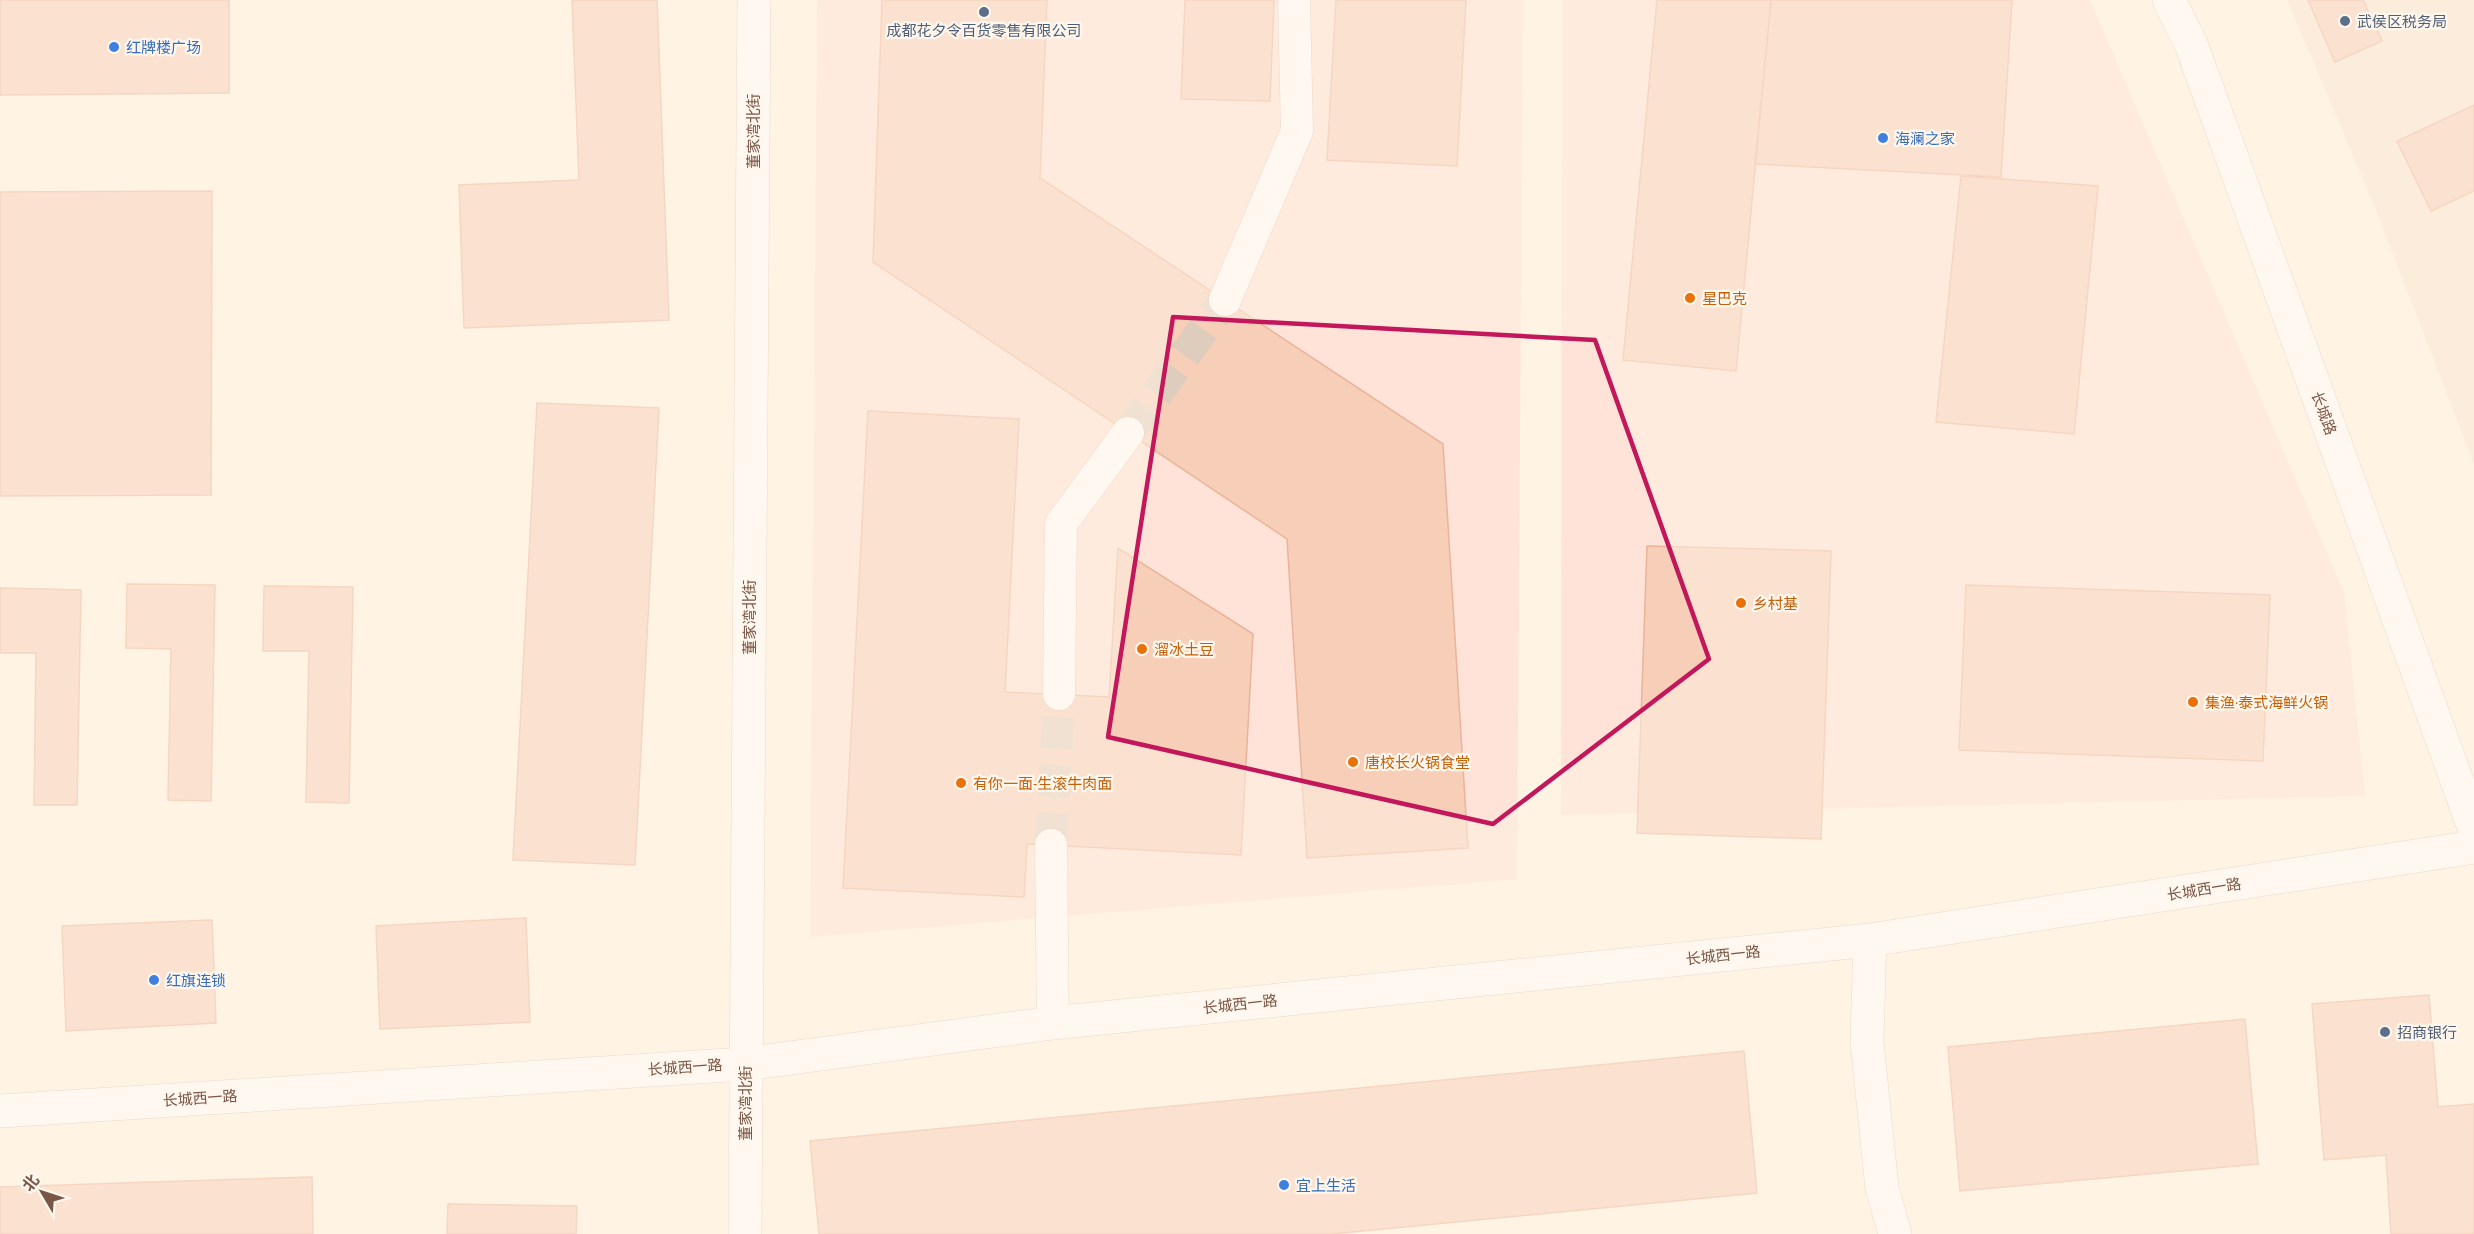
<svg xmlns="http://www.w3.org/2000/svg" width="2474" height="1234" font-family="'PT Sans Narrow','Noto Sans SC',sans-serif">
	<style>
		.residential { fill: #f7e4d2 }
		.commercial { fill: #ffe2d8 }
		.building { fill: #f7cfb9; stroke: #ebb397; stroke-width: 1.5 }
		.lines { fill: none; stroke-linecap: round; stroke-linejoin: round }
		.pedestrian-tunnel { stroke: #deccbc; stroke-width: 32; stroke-dasharray: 32 16; stroke-linecap: butt }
		.pedestrian-casing { stroke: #d4bcac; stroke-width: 33 }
		.minor-casing { stroke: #d4bcac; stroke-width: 34 }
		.tertiary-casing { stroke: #d4bcac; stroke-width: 34 }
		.pedestrian { stroke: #fff; stroke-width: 32 }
		.minor { stroke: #fff; stroke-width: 33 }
		.tertiary { stroke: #fff; stroke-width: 33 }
		.marked { fill: none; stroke: #c2185b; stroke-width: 4.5; stroke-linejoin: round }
		.service-dot { fill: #5c6f8a; stroke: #fff7ed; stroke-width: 2 }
		.shop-dot { fill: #3f7fe0; stroke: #fff7ed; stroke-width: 2 }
		.food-dot { fill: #e8710a; stroke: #fff7ed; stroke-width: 2 }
		.labels { text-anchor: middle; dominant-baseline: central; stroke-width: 4.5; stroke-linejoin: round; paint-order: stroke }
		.service-label { font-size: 15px; fill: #4e5e75; stroke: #fff7ed; text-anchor: start }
		.shop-label { font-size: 15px; fill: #366cbe; stroke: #fff7ed; text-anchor: start }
		.street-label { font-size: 15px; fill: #7a5646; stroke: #fff7ed }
		.food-label { font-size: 15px; fill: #c56008; stroke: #fff7ed; text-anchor: start }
	</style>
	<rect width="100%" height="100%" fill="#fff3e4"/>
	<path class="residential" d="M2287,0H2474V464L2374,205Z"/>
	<path class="commercial" d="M817,0H1523L1517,879L810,937Z
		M1562,0H2090L2344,593L2365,796L1561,815Z"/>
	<path class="building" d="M0,0H229V93L0,95Z
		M572,0H657L669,320L464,328L459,185L579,180Z
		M882,0H1047L1040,178L1443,444L1468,848L1307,858L1287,539L873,262Z
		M1185,0H1274L1270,101L1181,99Z
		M1336,0H1466L1457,166L1327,160Z
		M1657,0H1771L1736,371L1623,360Z
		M1771,0H2012L2001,177L1755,164Z
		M2308,0H2363L2382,41L2335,62Z
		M2474,105V191L2431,211L2397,141Z
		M1961,176L2098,186L2074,434L1936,422Z
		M212,191L211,495L0,496V192Z
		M537,403L659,408L635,865L513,860Z
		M868,411L1019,419L1005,692L1109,697L1118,548L1253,634L1241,855L1027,844L1024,897L843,888Z
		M1647,546L1831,551L1821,839L1637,833Z
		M127,584L215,585L211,801L168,800L171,649L126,648Z
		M1966,585L2270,595L2263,761L1959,750Z
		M264,586L353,587L349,803L306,802L309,651H263Z
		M0,588L81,590L77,805H34L36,653H0Z
		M526,918L530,1022L380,1029L376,926Z
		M212,920L216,1023L66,1031L62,926Z
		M2429,995L2438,1107L2474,1104V1234H2391L2386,1155L2324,1160L2312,1004Z
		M2245,1019L2258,1164L1960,1191L1948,1047Z
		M1744,1051L1757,1193L1332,1234H819L810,1141Z
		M312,1177L313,1234H0V1187Z
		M448,1204L577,1206L576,1234H447Z"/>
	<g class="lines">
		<path class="pedestrian-tunnel" d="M1128,433L1225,300
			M1051,845L1059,694"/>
		<defs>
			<path id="pedestrian" d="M1225,300L1297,131L1294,0
				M1059,694L1061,524L1128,433
				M1051,845L1053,1023"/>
			<path id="minor" d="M2169,0L2191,44L2474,828
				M1870,940L1867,1042L1882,1188L1895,1234
				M0,1111L745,1064L1053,1023L1870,940L2474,847"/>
			<path id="tertiary" d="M745,1234L754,0"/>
		</defs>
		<use href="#pedestrian" class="pedestrian-casing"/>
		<use href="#minor" class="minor-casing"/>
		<use href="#tertiary" class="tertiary-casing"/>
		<use href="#pedestrian" class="pedestrian"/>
		<use href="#minor" class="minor"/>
		<use href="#tertiary" class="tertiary"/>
	</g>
	<path d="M0 0H2474V1234H0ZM1173,317L1595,340L1709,659L1493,824L1108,737Z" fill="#fff3e4" fill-opacity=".55" fill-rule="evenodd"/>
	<path class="marked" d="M1173,317L1595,340L1709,659L1493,824L1108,737Z"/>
	<g class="service-dot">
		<circle cx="984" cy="12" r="6"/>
		<circle cx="2345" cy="21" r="6"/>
		<circle cx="2385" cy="1032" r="6"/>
	</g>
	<g class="shop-dot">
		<circle cx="114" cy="47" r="6"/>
		<circle cx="1883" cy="138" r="6"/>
		<circle cx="154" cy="980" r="6"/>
		<circle cx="1284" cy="1185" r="6"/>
	</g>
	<g class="food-dot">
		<circle cx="1690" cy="298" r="6"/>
		<circle cx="1741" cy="603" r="6"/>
		<circle cx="1142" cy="649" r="6"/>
		<circle cx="2193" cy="702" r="6"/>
		<circle cx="1353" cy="762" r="6"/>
		<circle cx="961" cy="783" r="6"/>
	</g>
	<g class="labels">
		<g class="service-label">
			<text x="2357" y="21">武侯区税务局</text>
			<text x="984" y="30" text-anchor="middle">成都花夕令百货零售有限公司</text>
			<text x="2397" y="1032">招商银行</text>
		</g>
		<g class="shop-label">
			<text x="126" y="47">红牌楼广场</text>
			<text x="1895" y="138">海澜之家</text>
			<text x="166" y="980">红旗连锁</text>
			<text x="1296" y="1185">宜上生活</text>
		</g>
		<g class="street-label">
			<text transform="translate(753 131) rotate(-90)">董家湾北街</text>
			<text transform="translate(2324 413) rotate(70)">长城路</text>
			<text transform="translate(749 617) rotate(-90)">董家湾北街</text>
			<text transform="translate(2204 889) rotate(-9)">长城西一路</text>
			<text transform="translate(1723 955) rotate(-6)">长城西一路</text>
			<text transform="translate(1240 1004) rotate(-6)">长城西一路</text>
			<text transform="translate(685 1067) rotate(-4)">长城西一路</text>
			<text transform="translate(200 1098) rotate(-4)">长城西一路</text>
			<text transform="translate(745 1103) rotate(-90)">董家湾北街</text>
		</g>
		<g class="food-label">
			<text x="1702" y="298">星巴克</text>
			<text x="1753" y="603">乡村基</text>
			<text x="1154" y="649">溜冰土豆</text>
			<text x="2205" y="702">集渔·泰式海鲜火锅</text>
			<text x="1365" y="762">唐校长火锅食堂</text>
			<text x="973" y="783">有你一面-生滚牛肉面</text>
		</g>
	</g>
	<g transform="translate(42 1192) rotate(309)" stroke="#fff7ed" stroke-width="4.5" paint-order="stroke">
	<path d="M0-4.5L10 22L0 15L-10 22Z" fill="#7a5646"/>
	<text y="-9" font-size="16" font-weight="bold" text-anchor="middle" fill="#7a5646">北</text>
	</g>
</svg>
